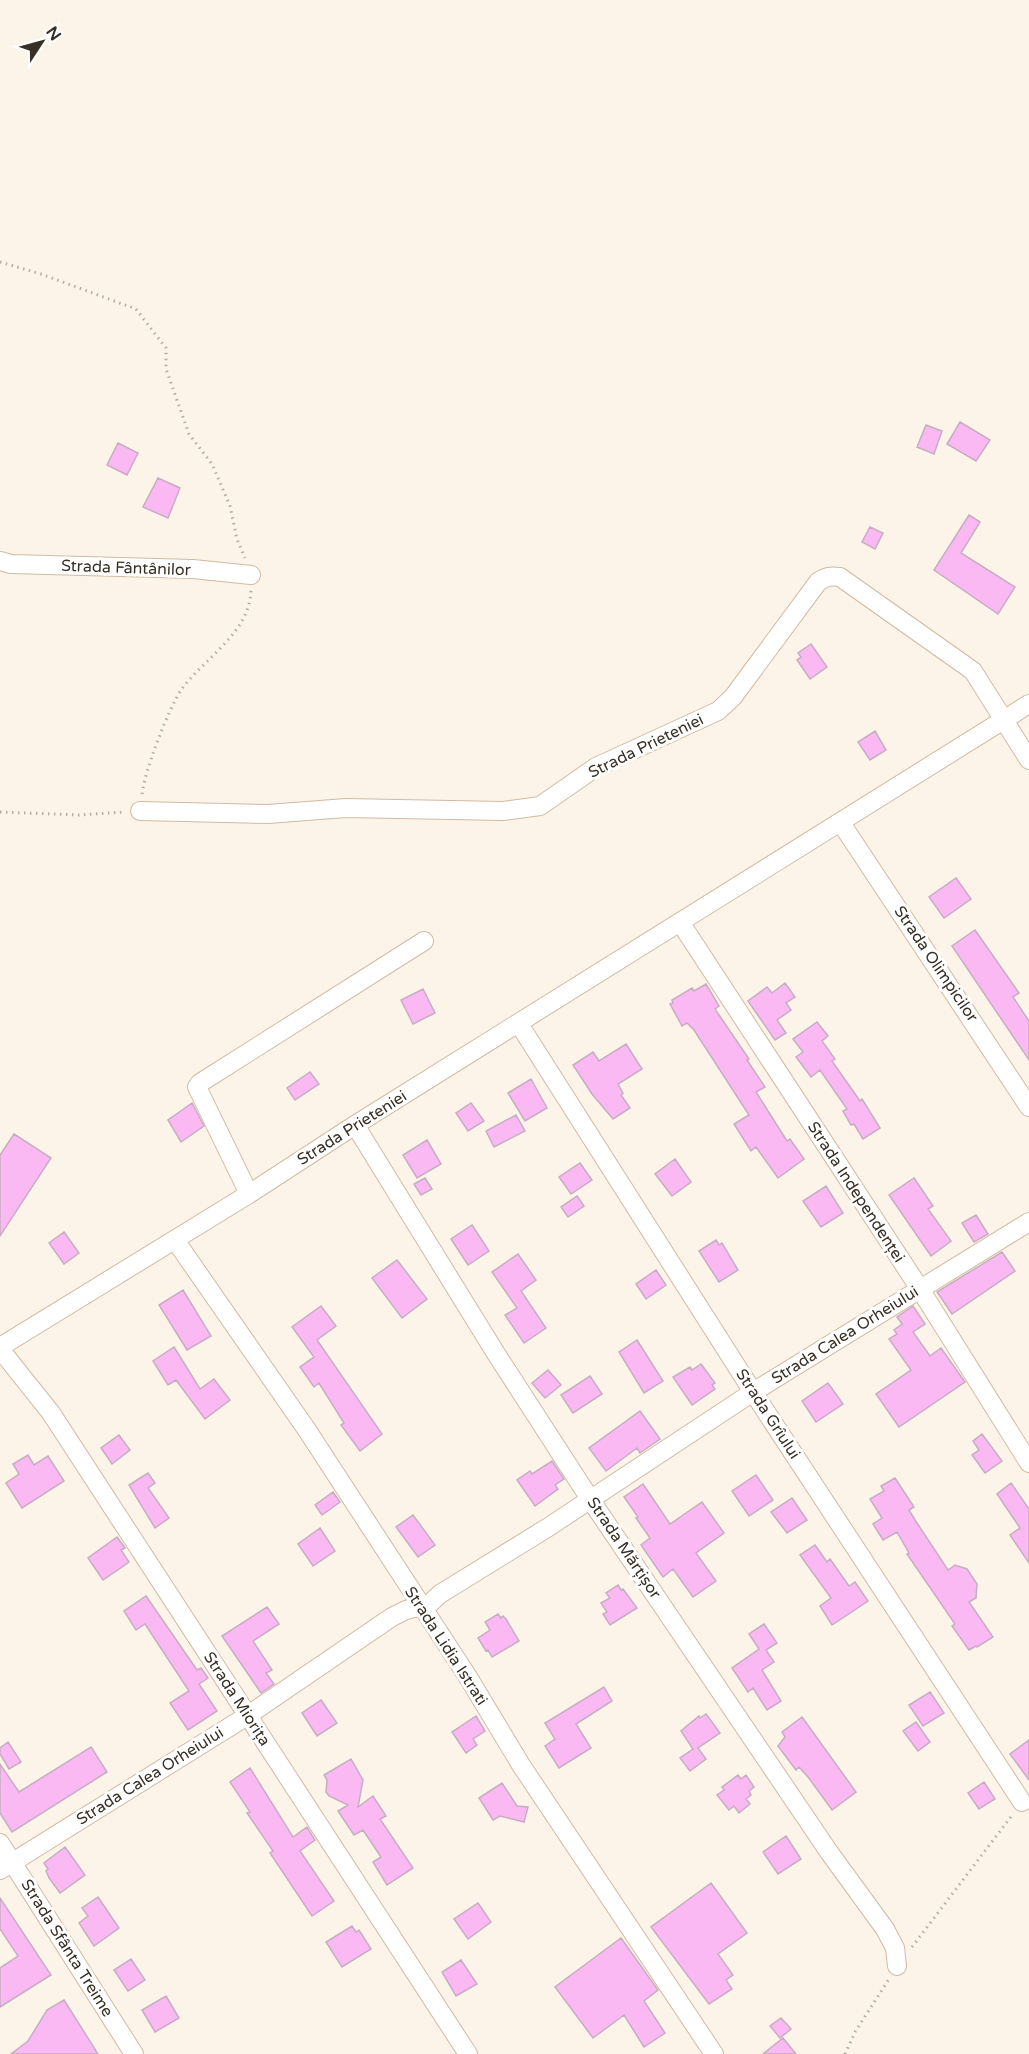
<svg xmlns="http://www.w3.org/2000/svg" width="1029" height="2054" font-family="'Varela Round',sans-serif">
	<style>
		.building { fill: #fab9f3; stroke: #c7adc3; stroke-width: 1.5 }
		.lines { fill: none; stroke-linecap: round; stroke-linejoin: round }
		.minor-casing { stroke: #d1baa1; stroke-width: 20 }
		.path { stroke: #b6ada2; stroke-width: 3; stroke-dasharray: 1.5 4.5; stroke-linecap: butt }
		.minor { stroke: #fff; stroke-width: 18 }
		.labels { text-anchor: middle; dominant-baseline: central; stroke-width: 6; stroke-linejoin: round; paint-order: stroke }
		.street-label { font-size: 16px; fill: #382f25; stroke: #fff }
	</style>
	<rect width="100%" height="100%" fill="#fdf4e9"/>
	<path class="building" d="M960,422L990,440L976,461L947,444Z
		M926,425L942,431L934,454L917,447Z
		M118,443L138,453L127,475L107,465Z
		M158,478L180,488L168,518L143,507Z
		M969,515L980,522L961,553L1015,587L998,614L934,570Z
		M870,527L883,533L875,549L862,542Z
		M811,644L827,667L810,679L797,660L801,657L798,653Z
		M875,731L886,750L870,760L858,742Z
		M956,878L971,899L944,918L929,897Z
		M975,930L1019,993L1013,997L1029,1021V1060L952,946Z
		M785,983L795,997L786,1003L791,1010L777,1020L786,1033L775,1040L748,1001L767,987L772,993Z
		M706,984L719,1006L715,1009L749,1059L747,1060L765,1087L756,1092L787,1141L790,1139L804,1159L778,1178L756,1147L751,1151L734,1124L749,1115L694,1030L687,1023L682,1026L670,1004L673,1003L672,1000L692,988L694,991Z
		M423,989L435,1013L413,1024L401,1000Z
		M817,1022L828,1036L822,1041L835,1059L832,1061L860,1101L862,1099L880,1128L863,1139L854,1124L851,1125L843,1111L847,1109L820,1070L811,1077L796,1057L803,1052L793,1039Z
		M626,1044L642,1069L618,1084L623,1093L621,1095L630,1108L613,1119L592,1094L573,1065L593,1052L599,1061Z
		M310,1072L319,1084L295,1100L287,1088Z
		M531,1079L547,1108L525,1121L508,1093Z
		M192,1103L204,1126L181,1142L168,1120Z
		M471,1103L484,1121L468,1131L456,1113Z
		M516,1115L525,1131L494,1147L486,1131Z
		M14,1134L51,1158L0,1236V1155Z
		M427,1140L441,1164L417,1178L403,1155Z
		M675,1159L691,1182L672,1196L655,1174Z
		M580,1163L592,1180L571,1194L559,1177Z
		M425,1178L432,1189L421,1195L414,1184Z
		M914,1178L933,1206L928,1209L951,1241L931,1256L889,1195Z
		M826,1186L843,1213L821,1227L803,1201Z
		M577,1196L584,1206L568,1217L561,1207Z
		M976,1215L988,1234L974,1242L962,1223Z
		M472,1225L489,1251L468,1265L451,1239Z
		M64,1232L79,1253L64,1264L49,1243Z
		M716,1240L719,1245L722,1243L738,1270L719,1282L699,1251Z
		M1002,1252L1015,1271L952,1314L937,1292Z
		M518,1254L536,1280L521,1291L546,1328L524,1343L505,1315L517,1308L492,1272Z
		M397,1260L427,1299L402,1318L372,1278Z
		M656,1270L666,1285L646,1299L636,1284Z
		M183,1290L211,1336L187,1350L159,1305Z
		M321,1306L336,1326L317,1340L382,1434L360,1451L341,1425L344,1423L319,1383L314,1387L300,1367L314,1357L292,1327Z
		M913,1306L925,1324L913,1332L930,1356L941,1348L965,1382L899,1427L876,1394L911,1370L889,1339L897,1334L894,1330L902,1324L897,1317Z
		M637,1340L663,1381L644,1393L619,1352Z
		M174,1347L200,1389L214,1379L230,1400L205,1419L176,1380L168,1385L153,1361Z
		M701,1364L715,1383L712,1385L715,1389L692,1405L673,1377L690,1367L692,1370Z
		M548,1370L561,1385L545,1398L532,1383Z
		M590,1376L602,1394L573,1413L561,1395Z
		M828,1383L843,1404L816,1422L802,1401Z
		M640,1411L660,1439L640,1453L637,1448L606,1471L589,1448Z
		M982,1434L1002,1461L985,1473L972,1455L979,1450L973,1441Z
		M119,1435L130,1450L112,1464L101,1448Z
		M28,1455L34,1465L48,1456L64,1481L22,1508L6,1483L19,1474L13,1464Z
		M552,1461L564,1479L555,1485L558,1489L535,1506L517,1480L530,1471L532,1474Z
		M148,1473L155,1483L148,1488L169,1518L155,1528L129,1485Z
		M756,1475L773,1500L749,1516L732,1491Z
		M895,1478L914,1507L909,1510L915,1520L948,1570L955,1565L967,1569L977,1584L976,1598L969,1602L993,1637L977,1647L976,1646L969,1650L952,1626L955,1624L907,1554L909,1553L897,1532L883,1540L873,1524L882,1518L870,1499L884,1491L881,1486Z
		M1011,1483L1029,1509V1563L1010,1535L1020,1528L997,1494Z
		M643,1484L670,1524L702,1502L724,1533L696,1553L716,1581L693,1597L673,1569L663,1577L641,1545L650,1538L636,1518L638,1517L624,1497Z
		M333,1492L340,1502L322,1515L315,1505Z
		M792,1498L807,1520L787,1533L771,1512Z
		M413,1515L435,1545L418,1557L396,1527Z
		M320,1528L335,1551L313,1566L298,1544Z
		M117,1537L125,1548L121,1550L129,1562L103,1580L88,1558Z
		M815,1545L827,1562L830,1559L849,1586L855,1582L868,1601L832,1625L820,1606L831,1598L800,1555Z
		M618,1585L621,1590L623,1589L637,1608L610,1625L603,1614L607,1612L601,1603L610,1598L606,1593Z
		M146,1596L197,1670L201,1668L208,1678L199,1684L217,1711L188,1730L170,1703L189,1691L145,1624L136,1630L124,1611Z
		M267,1607L279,1624L253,1641L272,1670L266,1673L274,1684L261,1693L222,1636Z
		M498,1614L501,1618L503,1616L506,1619L519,1641L492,1657L488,1650L486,1651L478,1638L490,1630L485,1622Z
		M764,1624L777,1643L766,1650L774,1662L762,1670L781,1701L767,1710L753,1688L748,1692L732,1668L759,1649L749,1634Z
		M604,1687L612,1701L576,1724L591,1748L559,1768L545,1746L555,1739L545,1723Z
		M930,1692L944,1713L923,1726L909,1705Z
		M321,1700L337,1723L317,1736L302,1713Z
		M706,1714L720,1733L698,1748L706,1759L690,1771L680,1758L693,1749L681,1731L699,1716L700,1718Z
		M476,1716L485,1731L473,1739L477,1745L466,1753L452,1732Z
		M802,1717L856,1792L832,1810L808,1777L799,1767L796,1770L778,1746L785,1737L782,1732Z
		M916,1722L930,1742L918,1751L903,1731Z
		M1029,1740V1780L1010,1754Z
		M8,1742L21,1762L9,1769L0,1754V1748Z
		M91,1747L107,1772L12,1832L0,1813V1764L19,1792Z
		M351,1759L363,1780L358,1807L373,1796L386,1816L380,1819L413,1868L387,1885L373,1862L381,1857L363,1830L354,1835L338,1811L348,1805L329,1796L326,1792L327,1780L324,1775Z
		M250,1768L293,1837L307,1827L315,1840L300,1851L334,1901L312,1916L270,1853L273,1851L247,1813L250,1812L230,1782Z
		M738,1775L741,1779L746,1775L754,1787L749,1791L751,1795L746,1799L750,1804L739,1813L734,1806L729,1810L717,1795L724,1790L722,1787Z
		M984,1782L995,1799L979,1809L968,1793Z
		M502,1783L517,1806L528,1807L524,1822L500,1816L493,1820L479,1798Z
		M786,1836L801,1859L778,1874L763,1852Z
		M65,1847L85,1875L60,1893L49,1878L46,1871L48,1869L44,1863Z
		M711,1883L747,1933L718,1954L733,1975L726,1980L732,1989L709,2004L651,1927Z
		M98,1897L119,1928L94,1946L79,1923L88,1916L82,1908Z
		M0,1898L51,1975L0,2007V1968L18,1956L0,1929Z
		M478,1903L491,1922L468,1939L454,1919Z
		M352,1926L356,1932L359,1930L371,1949L342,1967L326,1942Z
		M621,1938L658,1990L644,2001L665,2033L644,2047L624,2015L593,2038L555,1987Z
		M131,1959L145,1980L128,1991L114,1970Z
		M461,1960L477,1984L456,1996L442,1972Z
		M166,1996L179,2018L155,2032L142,2010Z
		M64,2000L98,2054H11L28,2041L47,2010Z
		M781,2018L791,2029L780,2038L770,2026Z
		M783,2038L796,2054H763Z"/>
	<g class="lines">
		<defs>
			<path id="minor" d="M0,561L11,564L193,569L251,575
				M140,811L268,814L346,808L503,811L540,806L596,767L718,711L733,697L818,582C826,576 831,576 840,577L973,671L1029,760
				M841,823L1029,1107
				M680,922L920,1289L1029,1463
				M519,1024L753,1392L1022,1802
				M355,1125L495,1352L590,1499L829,1852L885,1929L895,1948L897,1966
				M249,1194L197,1087L200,1083L424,941
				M175,1240L307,1430L468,1677L521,1765L714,2054
				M0,1347L249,1194L355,1125L1029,704
				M0,1349L51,1413L468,2054
				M423,1610L440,1594L547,1528L753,1392L1029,1222
				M0,1843L134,2054
				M0,1870L247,1716L392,1617L406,1610L421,1606"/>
		</defs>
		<use href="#minor" class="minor-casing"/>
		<path class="path" d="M0,262L41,274L136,309L166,348V369L189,434L212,464L230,506L237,539L245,558
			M142,794C145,770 168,710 181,690C204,658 250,633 251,590
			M0,812L79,815L124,812
			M912,1947L1013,1814
			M845,2054L855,2032L889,1979"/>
		<use href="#minor" class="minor"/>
	</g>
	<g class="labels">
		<g class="street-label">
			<text transform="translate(126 568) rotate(2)">Strada Fântânilor</text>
			<text transform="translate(646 746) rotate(-26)">Strada Prieteniei</text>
			<text transform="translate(936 964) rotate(56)">Strada Olimpicilor</text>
			<text transform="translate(352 1128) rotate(-32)">Strada Prieteniei</text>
			<text transform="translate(856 1192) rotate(57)">Strada Independenței</text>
			<text transform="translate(845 1335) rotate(-32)">Strada Calea Orheiului</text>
			<text transform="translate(768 1414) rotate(57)">Strada Grîului</text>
			<text transform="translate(624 1548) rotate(56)">Strada Mărțișor</text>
			<text transform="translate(446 1646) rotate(57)">Strada Lidia Istrati</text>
			<text transform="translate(237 1699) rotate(57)">Strada Miorița</text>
			<text transform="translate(150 1776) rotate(-32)">Strada Calea Orheiului</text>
			<text transform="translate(67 1948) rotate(58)">Strada Sfânta Treime</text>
		</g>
	</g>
	<g transform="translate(42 42) rotate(54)" stroke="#ffffff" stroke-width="4.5" paint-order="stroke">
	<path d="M0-4.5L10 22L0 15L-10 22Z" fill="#382f25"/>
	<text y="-9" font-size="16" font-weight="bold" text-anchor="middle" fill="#382f25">N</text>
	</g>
</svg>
